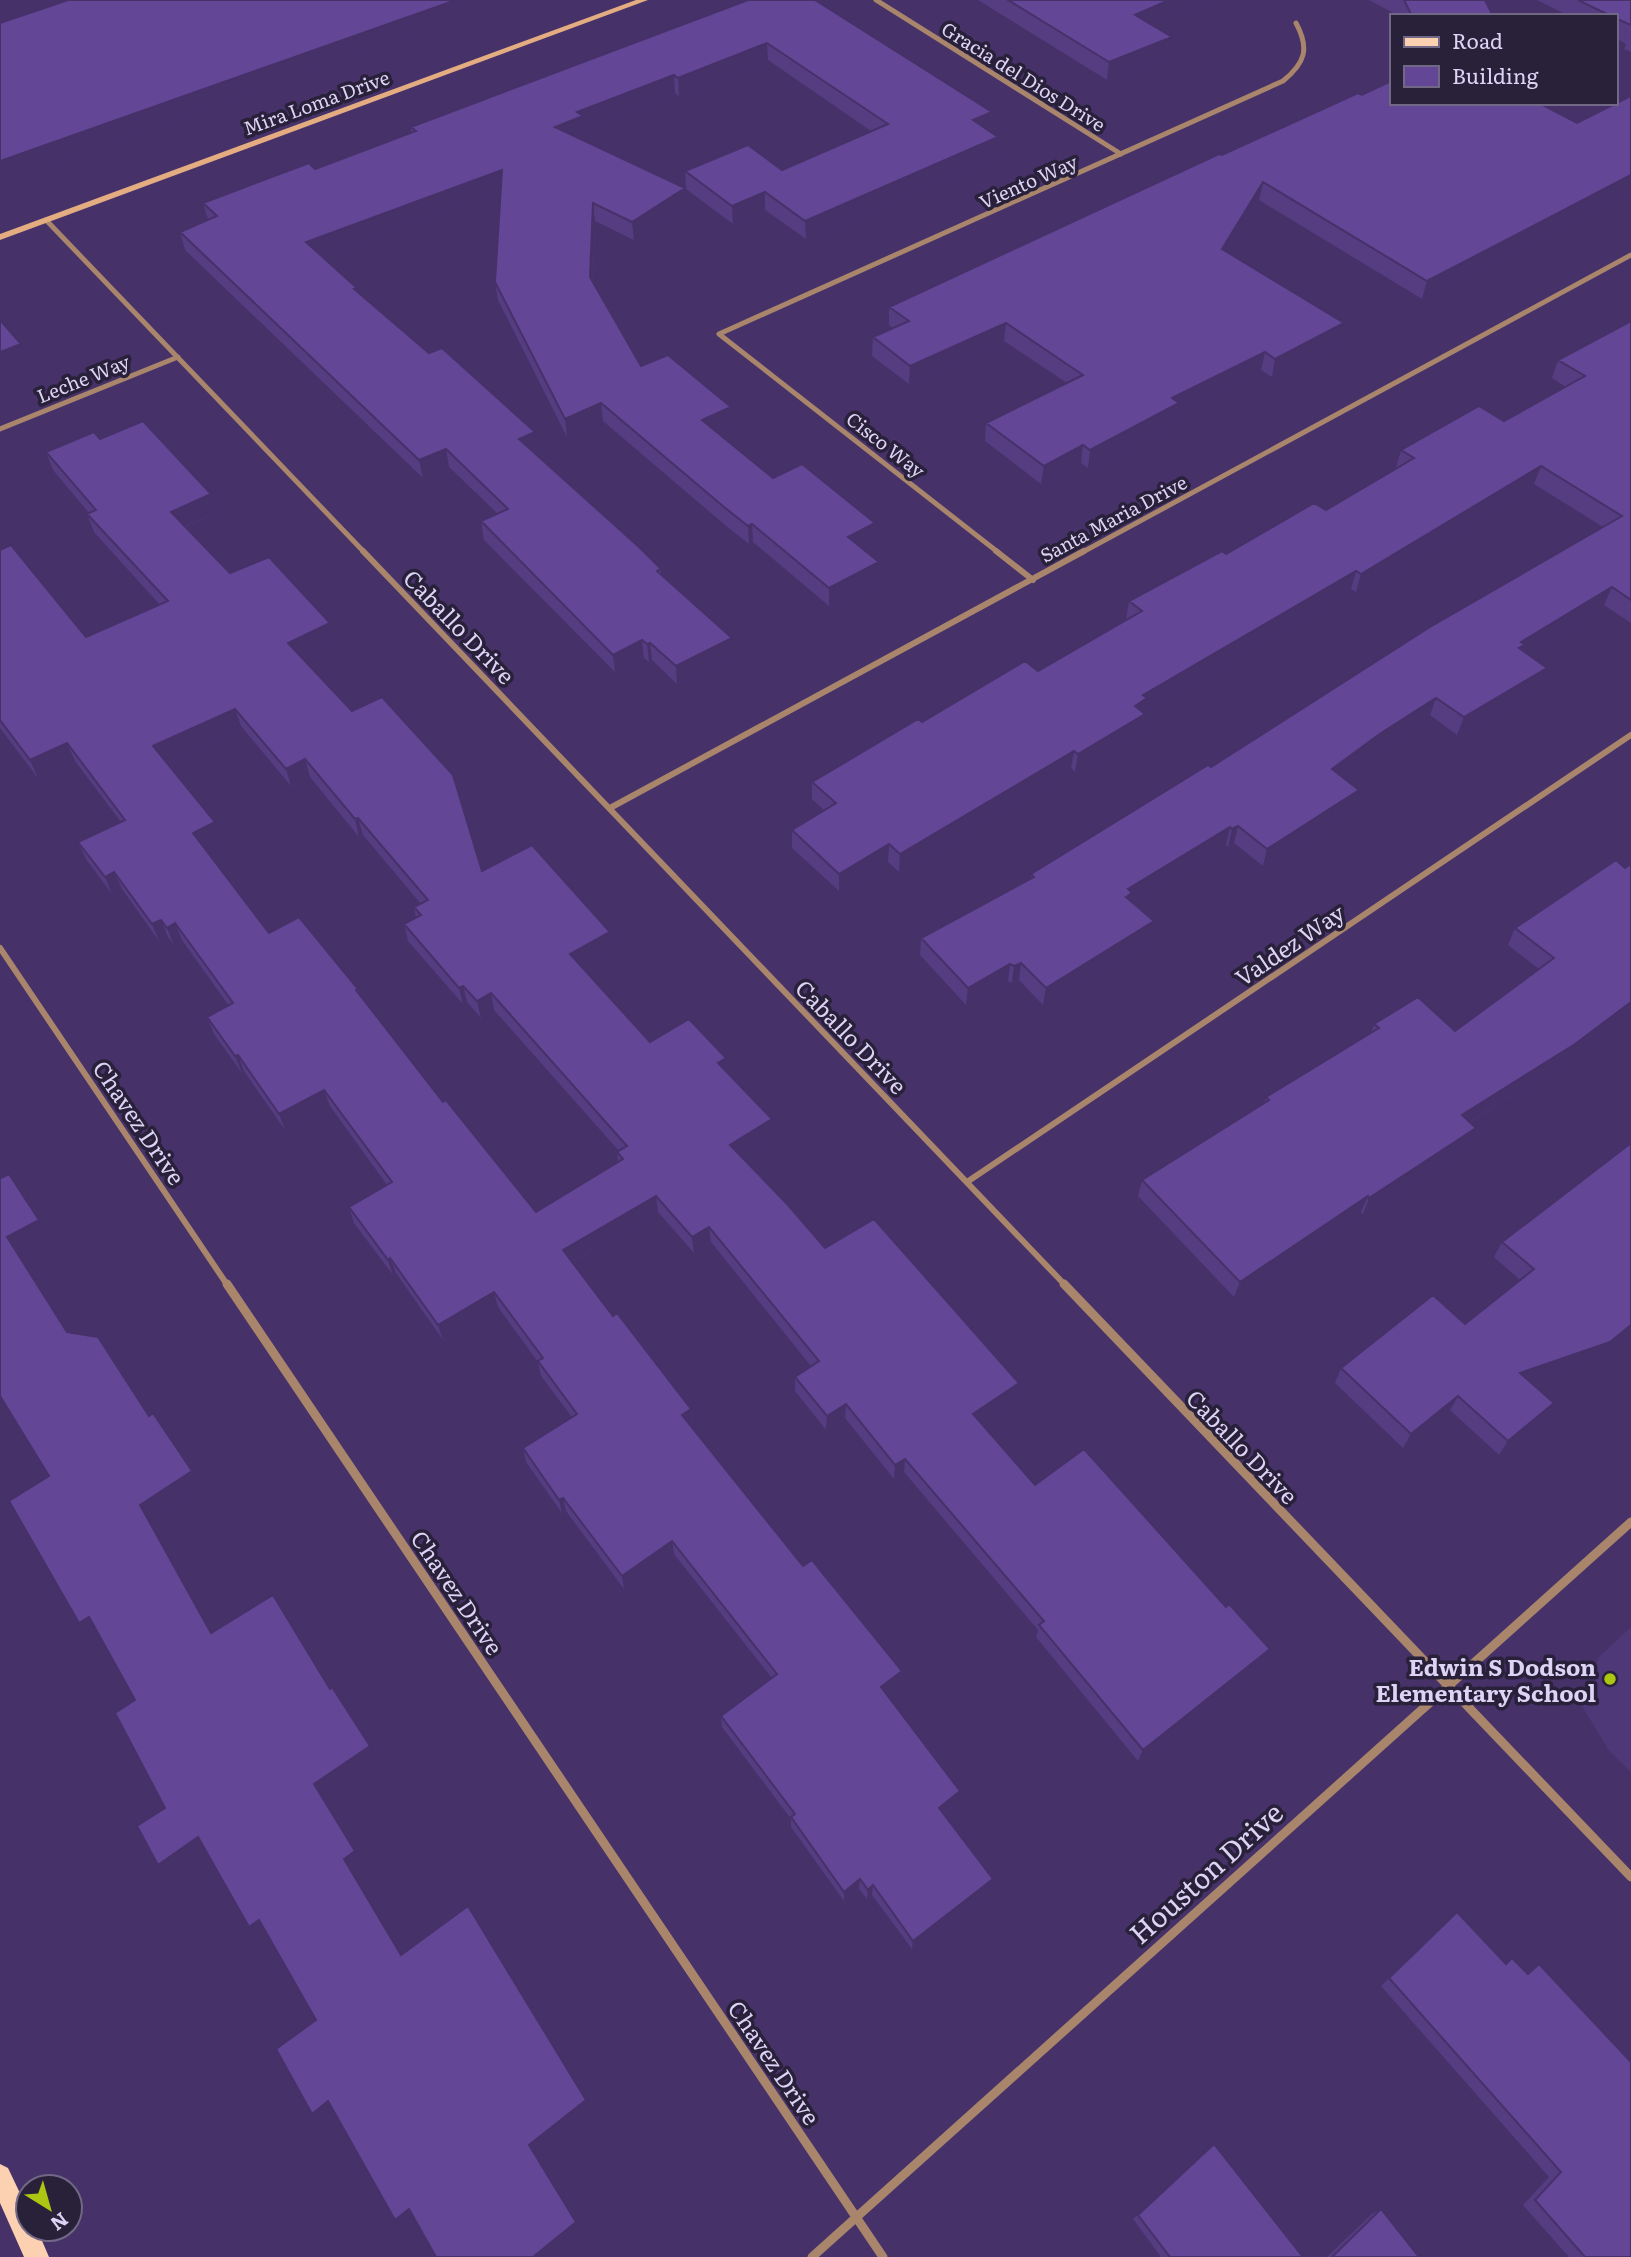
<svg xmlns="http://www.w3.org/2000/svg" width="1631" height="2257" font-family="Literata,serif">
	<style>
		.built { fill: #4f3877 }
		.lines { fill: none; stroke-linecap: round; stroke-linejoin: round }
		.street-far2 { stroke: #a8856b; stroke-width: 5 }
		.street-far1 { stroke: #a8856b; stroke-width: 6 }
		.street { stroke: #a8856b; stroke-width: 9 }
		.secondary { fill: #e3ac81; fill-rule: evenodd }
		.primary { fill: #fcd1b1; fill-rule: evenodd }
		.wall { fill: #563c81; fill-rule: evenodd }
		.shaded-wall { fill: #463169 }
		.building { fill: #644696; stroke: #463169; stroke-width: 2; fill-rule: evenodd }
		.poi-dot { fill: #acc611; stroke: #29203a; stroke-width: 2.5 }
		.labels { text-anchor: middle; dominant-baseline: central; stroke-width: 7; stroke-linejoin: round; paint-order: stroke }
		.far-street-label { font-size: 19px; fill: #ddd3f5; stroke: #29203a }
		.street-label { font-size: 23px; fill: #ddd3f5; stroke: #29203a }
		.poi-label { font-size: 23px; font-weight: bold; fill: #ddd3f5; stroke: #29203a; text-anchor: end }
		.near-street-label { font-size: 28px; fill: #ddd3f5; stroke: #29203a }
	</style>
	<rect width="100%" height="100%" fill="#463269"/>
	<path class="built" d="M1631,1627V1772L1608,1749L1579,1701L1599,1657Z"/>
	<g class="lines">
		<path class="street-far2" d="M876,0L1121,154
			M46,220L365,553
			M0,429L178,357
			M999,553L719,334L1283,81C1305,63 1310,49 1296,23
			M1081,553L1631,255"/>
		<path class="street-far1" d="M363,551L1066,1286
			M996,551L1033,580
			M610,808L1084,551
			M0,948L228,1286
			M967,1182L1631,735"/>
		<path class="street" d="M227,1284L883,2257
			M1064,1284L1631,1877
			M812,2257L1631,1522"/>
		<path class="secondary" d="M636,0H648L0,240V234Z"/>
		<path class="primary" d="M0,2164L8,2168L28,2210V2229H37L49,2257H24L0,2203Z"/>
	</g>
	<path class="wall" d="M748,0L992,112L990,130L989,131L997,155L806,239L765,210L733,224L686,189L685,171L782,170L871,131L768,60L679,96L675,93L584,128L585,134L577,137L685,188L686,206L634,240L595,221L593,281L641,366L732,425L717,432L773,478L875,523L874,541L861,548L879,562V580L829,606L753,542L749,544L725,525L603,421L567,437L498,300L495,282L501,189L321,256L358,293L538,450L533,452L661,569V574L732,638V656L677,684L652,660L649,662L644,658L615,672L484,540L481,521L498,514L449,467L423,478L185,250L180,232L208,220L203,203L315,169L411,133V127Z
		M978,0H1206L1151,25L1169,55L1107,80Z
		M1369,0H1485L1493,16H1399Z
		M1537,0H1631V52L1624,49L1626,44L1615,38V16H1569Z
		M1362,95L1577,123L1631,96V190L1422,299L1259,200L1227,252L1340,342L1272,377L1261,370L1177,412L1176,421L1088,468L1081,463L1041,484L985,441L986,423L1067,383L1004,341L909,384L872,356L873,337L893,328L889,325V307L1222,155Z
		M1631,321V623L1604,605L1526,653L1540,686L1457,735L1430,715L1375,750L1341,776L1354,808L1263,866L1234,843L1228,847L1226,845L1132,902L1154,921L1151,938L1043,1005L1019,980L1012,983L1008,981L966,1005L920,955L921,938L1031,878V874L1211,767L1603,527L1534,484L1356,592L1351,589L1145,709L1142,732L1075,772L1071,768L899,872L888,862L839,891L792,848V830L824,810L812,799V782L922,722L1038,671L1127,620L1126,619L1129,601L1226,554L1326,510L1397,468H1396L1401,450L1504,421L1566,387L1552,378L1558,360Z
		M100,439L211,494L217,512L185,527L230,573L330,623L334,641L301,657L482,871L612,949L581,966L650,1042L726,1058L727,1072L772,1119V1135L740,1155L825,1248L1016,1397L980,1422L1035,1485L1226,1607L1270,1649L1263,1660L1138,1761L1036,1637L1038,1630L904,1472L894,1479L845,1418L826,1430L795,1391V1377L811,1366L711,1242L694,1253L658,1212L572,1262L613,1316L691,1409L693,1423L690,1425L803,1566L901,1682L886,1694L958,1802L943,1814L993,1879L990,1889L912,1949L872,1895L867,1899L859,1889L844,1901L791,1827V1819L722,1727L721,1716L772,1678L674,1554L624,1589L566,1511L562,1513L526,1462L523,1448L572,1417L541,1376L538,1362L498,1307L443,1340L396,1273L393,1275L354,1223L349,1207L387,1185L330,1106L285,1130L244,1071L242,1073L214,1034L207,1017L229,1006L182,940L174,945L168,937L159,941L122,889L112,894L86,859L78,842L121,822L75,761L38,778L0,728V550L86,637L160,605L94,532L87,514L89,513L53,470L46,452ZM241,726L291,786L310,777L359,837L363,835L421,904L414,907L416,917L404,924L408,941L463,1004L467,1002L481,1018L494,1010L619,1151L617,1152L618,1162L536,1212L443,1102L360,995L358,989L269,933L204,848L221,840L166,761Z
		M1616,860L1566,1061L1470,1122L1468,1144L1363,1214L1361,1212L1234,1297L1138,1196L1142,1180L1265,1102L1266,1097L1371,1033L1374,1024L1455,1031L1539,969L1508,945L1515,928Z
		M1631,1143V1331L1600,1356L1529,1381L1554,1403L1544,1417L1499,1455L1450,1410L1403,1448L1335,1383L1341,1368L1465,1324L1520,1280L1494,1257L1502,1242Z
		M1457,1912L1505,1964L1512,1958L1527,1973L1539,1964L1631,2257H1569L1523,2205L1549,2177L1381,1986Z
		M1214,2144L1303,2257H1161L1133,2219Z
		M1381,2209L1419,2257H1327L1372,2214Z"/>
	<path class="shaded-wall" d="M456,0H507L360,53L0,181V161Z
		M1169,0H1206L1133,33L1135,15Z
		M1172,37L1169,55L1107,80L1109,62Z
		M767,43L768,60L679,96L678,78Z
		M674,75L675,93L584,128L585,134L557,144L555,127L577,112Z
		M992,112L990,130L972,138L973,120Z
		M998,137L997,155L806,239L805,221Z
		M502,170L505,188L310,260L306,242Z
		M1631,175V190L1422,299L1427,281Z
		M1263,182L1259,200L1218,267L1222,249Z
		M685,188L686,206L634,240L632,222Z
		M765,192V210L733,224L732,206Z
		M593,203L595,221L592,295L590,277Z
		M1006,323L1004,341L909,384L910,366Z
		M1344,323L1340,342L1272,377L1275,359Z
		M21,344L28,362L0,373V352Z
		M1265,352L1261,370L1177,412L1176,421L1088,468L1090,450L1172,398Z
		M601,403L603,421L567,437L565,419Z
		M731,407L732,425L703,438L702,420Z
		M535,432L538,450L521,457L519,439Z
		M1083,445L1081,463L1041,484L1044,466Z
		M446,449L449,467L423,478L419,460Z
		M1541,466L1534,484L1356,592L1361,574Z
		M211,494L217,512L177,530L171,512Z
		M875,523L874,541L848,555V537Z
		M752,524L753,542L749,544L748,526Z
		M879,562V580L829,606V588Z
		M1356,571L1351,589L1145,709L1142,732L1075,772L1078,754L1135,706L1143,695Z
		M1612,587L1604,605L1521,656L1518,663L1521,642Z
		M330,623L334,641L293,661L288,643Z
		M732,638V656L677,684L676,666Z
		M642,640L644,658L615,672L613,655Z
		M650,643L652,660L649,662L647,644Z
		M1547,668L1540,686L1457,735L1464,717Z
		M1436,698L1430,715L1375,750L1326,787L1332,769L1381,733Z
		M235,709L241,726L160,764L153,746Z
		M67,743L75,761L38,778L30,760Z
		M1074,751L1071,768L899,872L900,854Z
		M305,759L310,777L291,786L286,769Z
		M1359,790L1354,808L1263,866L1267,849Z
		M358,818L363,835L359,837L355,819Z
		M215,822L221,840L200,850L193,833Z
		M1238,826L1234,843L1228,847L1232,829Z
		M1230,827L1226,845L1130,903L1122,914L1128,889Z
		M889,844L888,862L839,891V874Z
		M114,872L122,889L112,894L105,877Z
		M161,920L168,937L159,941L152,924Z
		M1154,921L1151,938L1043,1005L1046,988Z
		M175,923L182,940L174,945L167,928Z
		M610,932L612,949L573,971L570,954Z
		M1021,963L1019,980L1012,983L1014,966Z
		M1010,964L1008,981L966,1005L968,988Z
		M463,986L467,1002L463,1004L459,988Z
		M491,993L494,1010L481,1018L477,1001Z
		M1631,1002V1012L1566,1061L1455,1131L1462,1115Z
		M238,1055L244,1071L242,1073L235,1056Z
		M726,1058L727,1075L718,1063Z
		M324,1090L330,1106L285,1130L279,1114Z
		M772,1119V1135L731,1161L730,1145Z
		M1476,1128L1468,1144L1363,1214L1369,1198Z
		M656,1196L658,1212L566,1265L563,1250Z
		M1368,1196L1361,1212L1234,1297L1240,1282Z
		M39,1220L48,1235L17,1253L7,1237Z
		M709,1227L711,1242L694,1253L692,1237Z
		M390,1258L396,1273L393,1275L388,1260Z
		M494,1292L498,1307L443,1340L438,1325Z
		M1631,1325V1331L1600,1356L1511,1388L1520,1373Z
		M1019,1383L1016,1397L971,1428L973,1414Z
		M1458,1396L1450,1410L1403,1448L1411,1434Z
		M1554,1403L1544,1417L1499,1455L1508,1441Z
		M846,1404L845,1418L826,1430L827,1416Z
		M691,1409L693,1423L684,1429L682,1415Z
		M905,1459L904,1472L894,1479L895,1465Z
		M192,1471L200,1485L149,1518L219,1645L211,1633L140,1505Z
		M563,1498L566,1511L562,1513L559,1500Z
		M672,1541L674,1554L624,1589L622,1576Z
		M89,1617L99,1629L89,1636L79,1623Z
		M1270,1649L1263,1660L1138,1761L1143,1750Z
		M902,1671L901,1682L880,1699L881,1687Z
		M370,1746L376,1757L321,1795L361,1861L351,1868L407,1963L401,1955L344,1859L314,1784Z
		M960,1791L958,1802L937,1818L939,1808Z
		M198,1837L207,1847L168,1875L158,1865Z
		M860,1879L859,1889L844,1901V1892Z
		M993,1879L990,1889L912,1949L913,1941Z
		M873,1885L872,1895L867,1899L868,1890Z
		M259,1920L267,1928L258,1935L249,1927Z
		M586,2100L590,2107L534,2151L579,2227L542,2257H533L529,2145Z
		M328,2101L336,2108L320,2120L312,2114Z
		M409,2209L415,2214L401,2225L395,2220Z"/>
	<path class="building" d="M68,0H456L0,161V23Z
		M748,0H815L992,112L973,120L998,137L805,221L765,192L732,206L685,171L748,145L782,170L888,124L767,43L678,78L674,75L577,112L583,116L555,127L685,188L632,222L593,203L590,277L641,366L668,355L731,407L702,420L773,478L802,464L875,523L848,537L879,562L829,588L752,524L748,526L724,507L601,403L565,419L495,282L502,170L306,242L357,288L354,289L429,353L442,348L535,432L519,439L639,547L661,569L657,571L732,638L676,666L650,643L647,644L642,640L613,655L481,521L508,509L446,449L419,460L180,232L217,216L203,203L309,163L315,169L416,131L411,127Z
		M1008,0H1169L1135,15L1172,37L1109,62Z
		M1404,0H1485L1493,16H1412Z
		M1578,0H1631V25L1615,18V16H1611Z
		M1391,81V103H1539L1577,123L1631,96V175L1427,281L1263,182L1222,249L1344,323L1275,359L1265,352L1172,398L1179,403L1090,450L1083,445L1044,466L986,423L1083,375L1006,323L910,366L873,337L909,321L889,307L1219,154L1222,155L1358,93L1362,95Z
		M0,320L21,344L0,352Z
		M1631,321V600L1612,587L1521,642L1525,645L1519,648L1547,668L1464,717L1436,698L1381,733L1332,769L1359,790L1267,849L1238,826L1232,829L1230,827L1128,889L1132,893L1126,897L1154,921L1046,988L1021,963L1014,966L1010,964L968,988L921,938L1034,877L1031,874L1208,765L1211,767L1430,627L1622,516L1541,466L1361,574L1356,571L1143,695L1147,698L1135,706L1145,714L1078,754L1074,751L900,854L889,844L839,874L792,830L836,803L812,782L918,719L922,722L1025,661L1038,671L1142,611L1129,601L1222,551L1226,554L1314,503L1326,510L1414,458L1401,450L1479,406L1504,421L1585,376L1558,360Z
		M143,421L211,494L171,512L230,573L269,557L330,623L288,643L352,711L382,697L453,775L482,871L532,845L610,932L570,954L650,1042L689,1019L726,1058L718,1063L772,1119L730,1145L788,1205L825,1248L874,1219L1019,1383L973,1414L1035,1485L1084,1449L1226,1607L1229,1604L1270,1649L1143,1750L1039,1625L1044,1621L905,1459L895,1465L846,1404L827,1416L795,1377L819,1361L709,1227L692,1237L656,1196L563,1250L613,1316L617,1313L691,1409L682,1415L803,1566L812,1560L902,1671L881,1687L960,1791L939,1808L993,1879L913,1941L873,1885L868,1890L860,1879L844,1892L791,1817L795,1814L721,1716L777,1674L672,1541L622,1576L563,1498L559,1500L523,1448L577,1414L538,1361L543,1358L494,1292L438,1325L390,1258L388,1260L349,1207L392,1182L324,1090L279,1114L238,1055L235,1056L207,1017L233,1003L175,923L167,928L161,920L152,924L114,872L105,877L78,842L125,820L67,743L30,760L0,720V550L11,545L86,637L168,601L87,514L96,510L46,452L94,432L100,439ZM235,709L286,769L305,759L355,819L358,818L428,900L414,907L421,915L404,924L459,988L463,986L477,1001L491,993L627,1146L617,1152L623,1159L536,1212L446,1100L443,1102L356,990L358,989L299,917L269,933L193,833L215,822L153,746Z
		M1616,860L1625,868L1631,864V1002L1575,1044L1462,1115L1476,1128L1369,1198L1368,1196L1240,1282L1142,1180L1269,1100L1266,1097L1379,1028L1374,1024L1418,997L1455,1031L1554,958L1515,928Z
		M1631,1143V1325L1610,1342L1520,1373L1554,1403L1508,1441L1458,1396L1411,1434L1341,1368L1433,1295L1465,1324L1534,1269L1502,1242Z
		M9,1174L39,1220L7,1237L67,1332L98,1337L149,1416L153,1413L192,1471L140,1505L211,1633L273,1595L330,1689L332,1687L370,1746L314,1784L355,1851L344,1859L401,1955L468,1906L586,2100L529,2145L576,2222L533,2257H436L409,2209L395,2220L328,2101L312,2114L276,2049L316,2020L259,1920L249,1927L198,1837L158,1865L137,1826L165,1808L115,1713L135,1700L89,1617L79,1623L9,1501L49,1476L0,1396V1177L1,1178Z
		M1457,1912L1506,1964L1512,1958L1528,1974L1539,1964L1631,2062V2257H1585L1535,2200L1561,2172L1389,1978Z
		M1214,2144L1303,2257H1170L1138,2215Z
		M1381,2209L1419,2257H1332Z"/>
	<circle class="poi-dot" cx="1610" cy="1679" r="7"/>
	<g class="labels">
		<g class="far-street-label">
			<text transform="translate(1024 76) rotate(32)">Gracia del Dios Drive</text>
			<text transform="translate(316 102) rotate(-20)">Mira Loma Drive</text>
			<text transform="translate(1028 181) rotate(-24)">Viento Way</text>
			<text transform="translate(83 378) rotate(-22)">Leche Way</text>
			<text transform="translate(886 444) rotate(38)">Cisco Way</text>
			<text transform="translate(1113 518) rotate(-28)">Santa Maria Drive</text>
		</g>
		<g class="street-label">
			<text transform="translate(460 626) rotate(46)">Caballo Drive</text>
			<text transform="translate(1289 944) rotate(-34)">Valdez Way</text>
			<text transform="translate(852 1036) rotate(46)">Caballo Drive</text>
			<text transform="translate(140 1122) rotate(56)">Chavez Drive</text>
			<text transform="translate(1243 1446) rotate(46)">Caballo Drive</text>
			<text transform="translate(458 1592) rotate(56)">Chavez Drive</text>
			<text transform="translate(775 2062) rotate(56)">Chavez Drive</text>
		</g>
		<g class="poi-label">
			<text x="1596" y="1666">Edwin S Dodson<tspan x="1596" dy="26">Elementary School</tspan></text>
		</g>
		<g class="near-street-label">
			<text transform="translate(1205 1872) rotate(-42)">Houston Drive</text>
		</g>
	</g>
	<rect x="1390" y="14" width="228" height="91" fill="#29203a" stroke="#716885" stroke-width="2"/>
	<rect x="1404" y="37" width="35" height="10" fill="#fcd1b1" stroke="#716885" stroke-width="2"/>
	<text x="1452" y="49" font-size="21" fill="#ddd3f5">Road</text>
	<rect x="1404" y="66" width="35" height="21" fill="#644696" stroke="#716885" stroke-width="2"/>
	<text x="1452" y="84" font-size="21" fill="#ddd3f5">Building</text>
	<g transform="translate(49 2208) rotate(143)"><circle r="33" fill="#29203a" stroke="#716885" stroke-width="2"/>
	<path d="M0-5L12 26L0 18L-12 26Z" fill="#acc611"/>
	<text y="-10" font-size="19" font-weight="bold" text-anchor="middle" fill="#ddd3f5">N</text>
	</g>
</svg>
